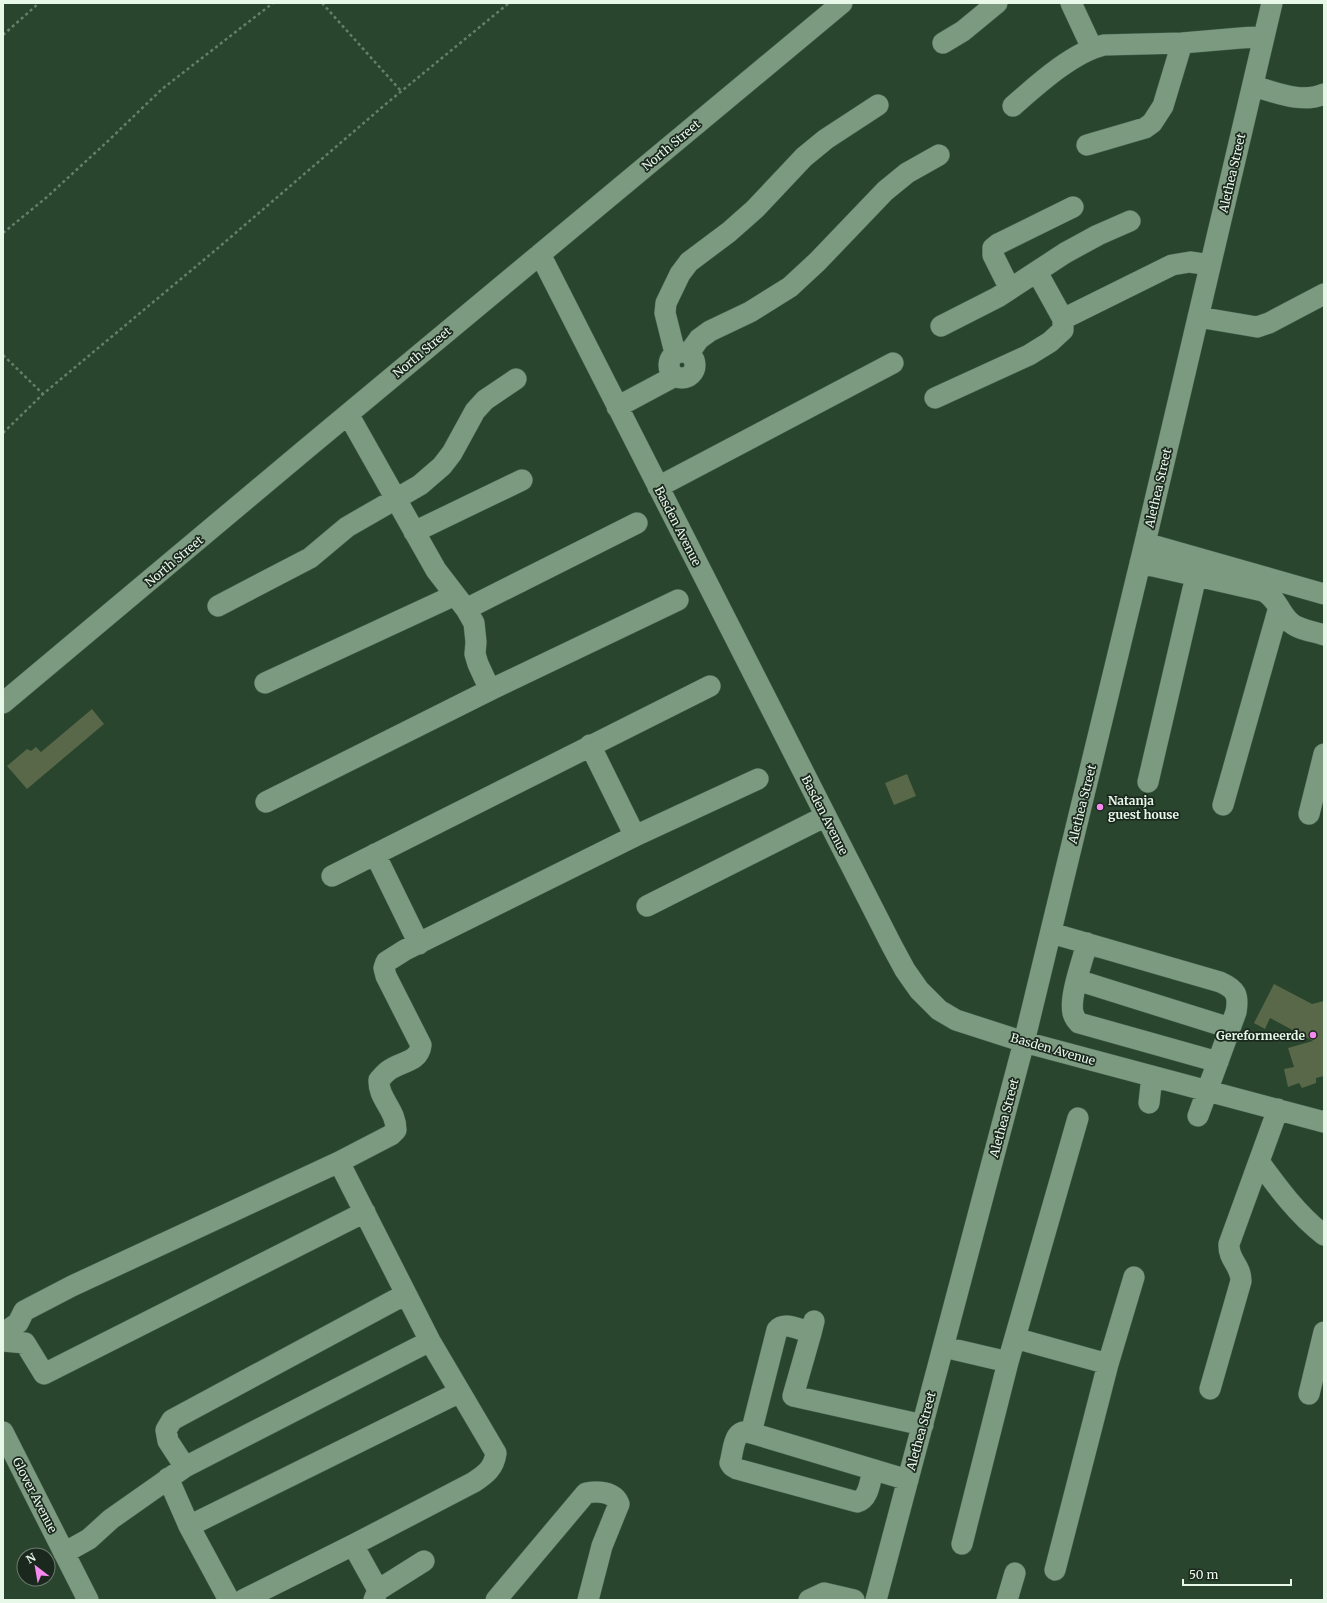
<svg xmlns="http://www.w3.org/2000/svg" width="1327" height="1603" font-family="Merriweather,serif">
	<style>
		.building { fill: #596848 }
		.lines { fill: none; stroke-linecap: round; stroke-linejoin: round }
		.minor-casing { stroke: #47604d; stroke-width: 22 }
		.path { stroke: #667f6a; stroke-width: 2.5; stroke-dasharray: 3 3; stroke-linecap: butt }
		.minor { stroke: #7b9a80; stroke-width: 21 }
		.poi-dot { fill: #f589ee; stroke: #1b281e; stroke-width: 1.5 }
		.labels { text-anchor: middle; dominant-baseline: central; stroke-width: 3.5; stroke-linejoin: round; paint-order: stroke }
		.street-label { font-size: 12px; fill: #e7f8e9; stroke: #1b281e }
		.poi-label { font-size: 12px; font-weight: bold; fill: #e7f8e9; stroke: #1b281e; text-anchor: start }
	</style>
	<rect width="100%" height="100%" fill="#29452e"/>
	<path class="building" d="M92,709L104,724L27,789L7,766L27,749L31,751L36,747L41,752Z
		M907,774L916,796L894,805L885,783Z
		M1274,984L1312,1004L1324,1001V1076L1316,1078V1083L1302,1088L1299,1083L1288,1087L1284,1069L1294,1067L1288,1048L1313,1041L1270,1018L1265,1029L1254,1023Z"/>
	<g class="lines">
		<defs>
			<path id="minor" d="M1071,3L1092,48
				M943,43L963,31L997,3
				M1253,86C1275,92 1301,104 1324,94
				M1013,106C1037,85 1073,52 1104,45L1182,43L1264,36
				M1087,145L1145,128L1152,123L1163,106L1182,43
				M540,254L892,946L905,970L919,990L939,1010L956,1020L1024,1042L1324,1122
				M1037,272L1063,319
				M1010,289L993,255V248L998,244L1073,207
				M1198,317L1257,327L1269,323L1324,294
				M941,326L998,297L1065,253L1098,235L1130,221
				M669 365a13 13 0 1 1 26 0a13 13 0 1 1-26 0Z
				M675,353L665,313L666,303L680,274L689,262L729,232L755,209L804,157L826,139L878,105
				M689,353L699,339L710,331L750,312L790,287L817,262L885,191L907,173L939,155
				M935,398L1029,355L1050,342L1063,330V319L1172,265L1190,262L1210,265
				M617,407L675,376
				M348,414L436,570L466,609L474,623L476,642L475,654L478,664L490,690
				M658,487L893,363
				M414,532L522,480
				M1145,543L1324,594
				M1140,563L1263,591C1276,597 1279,611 1289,621C1297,630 1313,631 1324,635
				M218,606L310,558L347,527L420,485L442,466L452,453L475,411L485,400L516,379
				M466,609L637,523
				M265,683L455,595
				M3,703L306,449L842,3
				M590,745L635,836
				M1148,782L1196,576
				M266,802L490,690L678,600
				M1223,805L1279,607
				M1309,814L1324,754
				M375,854L419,944
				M332,876L710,686
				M647,906L826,816
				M1051,933L1220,982C1236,989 1239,995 1236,1012L1198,1116
				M1087,943C1083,960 1069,996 1073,1013C1074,1017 1076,1020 1079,1023L1218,1062
				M1077,980L1230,1028
				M1149,1103L1152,1076
				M1260,1163C1279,1189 1298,1215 1324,1235
				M814,1321L811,1333C800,1330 785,1321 777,1330L751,1433L908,1480
				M3,1333L18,1323L24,1311L72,1286L339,1162L391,1135L396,1130C396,1109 378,1099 379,1080C382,1077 385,1073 388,1071C400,1061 419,1063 421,1045L386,976L384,968L386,962L405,950L635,836L758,779
				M811,1333L793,1396L923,1425
				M1015,1338L1108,1364
				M3,1341L25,1343L44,1374L365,1212
				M944,1347L1008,1362
				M1210,1389L1241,1281C1241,1265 1228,1260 1229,1244L1278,1109
				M1309,1394L1324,1332
				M3,1432L88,1600
				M751,1433C733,1427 734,1449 730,1463L732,1466L737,1469L857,1502C869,1499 870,1481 873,1470
				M185,1467L168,1441L166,1430L172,1420L406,1294
				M168,1478L189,1526L229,1600
				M189,1526L460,1392
				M962,1544L1008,1362L1078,1118
				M353,1545L378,1590
				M64,1553L89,1539L111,1519L185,1467L430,1341
				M1055,1570L1108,1364L1134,1277
				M243,1600L353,1545L474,1482C486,1474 494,1468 496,1453L430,1341L339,1162
				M374,1600L378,1590L424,1561
				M496,1600L586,1493C597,1491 614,1491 619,1504L602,1546L588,1600
				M809,1600L824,1593L854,1600
				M876,1600L1024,1042L1145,543L1272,3
				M1007,1600L1015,1573"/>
		</defs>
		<use href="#minor" class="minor-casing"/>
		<path class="path" d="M322,3L401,91
			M3,35L39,3
			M3,233L47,197L108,141L162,89L273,3
			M3,355L43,394
			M3,433L43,394L218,248L387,103L509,3"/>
		<use href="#minor" class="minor"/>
	</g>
	<g class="poi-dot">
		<circle cx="1100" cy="807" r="4"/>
		<circle cx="1313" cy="1035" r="4"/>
	</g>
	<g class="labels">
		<g class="street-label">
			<text transform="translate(671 145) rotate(-40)">North Street</text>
			<text transform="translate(1232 173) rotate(-77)">Alethea Street</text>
			<text transform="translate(422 352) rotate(-40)">North Street</text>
			<text transform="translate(1158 488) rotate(-77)">Alethea Street</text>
			<text transform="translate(678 526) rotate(63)">Basden Avenue</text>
			<text transform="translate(174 561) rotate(-40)">North Street</text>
			<text transform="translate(1082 804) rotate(-76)">Alethea Street</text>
			<text transform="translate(825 815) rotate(63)">Basden Avenue</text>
			<text transform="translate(1053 1049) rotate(16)">Basden Avenue</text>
			<text transform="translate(1004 1118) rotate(-75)">Alethea Street</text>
			<text transform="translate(921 1431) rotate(-75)">Alethea Street</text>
			<text transform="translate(35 1495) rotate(63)">Glover Avenue</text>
		</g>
		<g class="poi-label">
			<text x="1108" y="800">Natanja<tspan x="1108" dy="14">guest house</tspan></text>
			<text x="1305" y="1035" text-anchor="end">Gereformeerde</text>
		</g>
	</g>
	<rect width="1327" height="1603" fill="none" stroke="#e7f8e9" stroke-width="8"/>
	<g transform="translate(36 1567) rotate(329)"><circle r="19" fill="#1b281e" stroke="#6d7b6f"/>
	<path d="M0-3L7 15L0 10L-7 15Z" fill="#f589ee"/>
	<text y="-6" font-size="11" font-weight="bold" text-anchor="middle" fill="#e7f8e9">N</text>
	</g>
	<path d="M1183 1579v6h108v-6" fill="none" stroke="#e7f8e9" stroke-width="2"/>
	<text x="1189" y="1579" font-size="12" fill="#e7f8e9" stroke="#1b281e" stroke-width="3" paint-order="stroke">50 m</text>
</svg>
